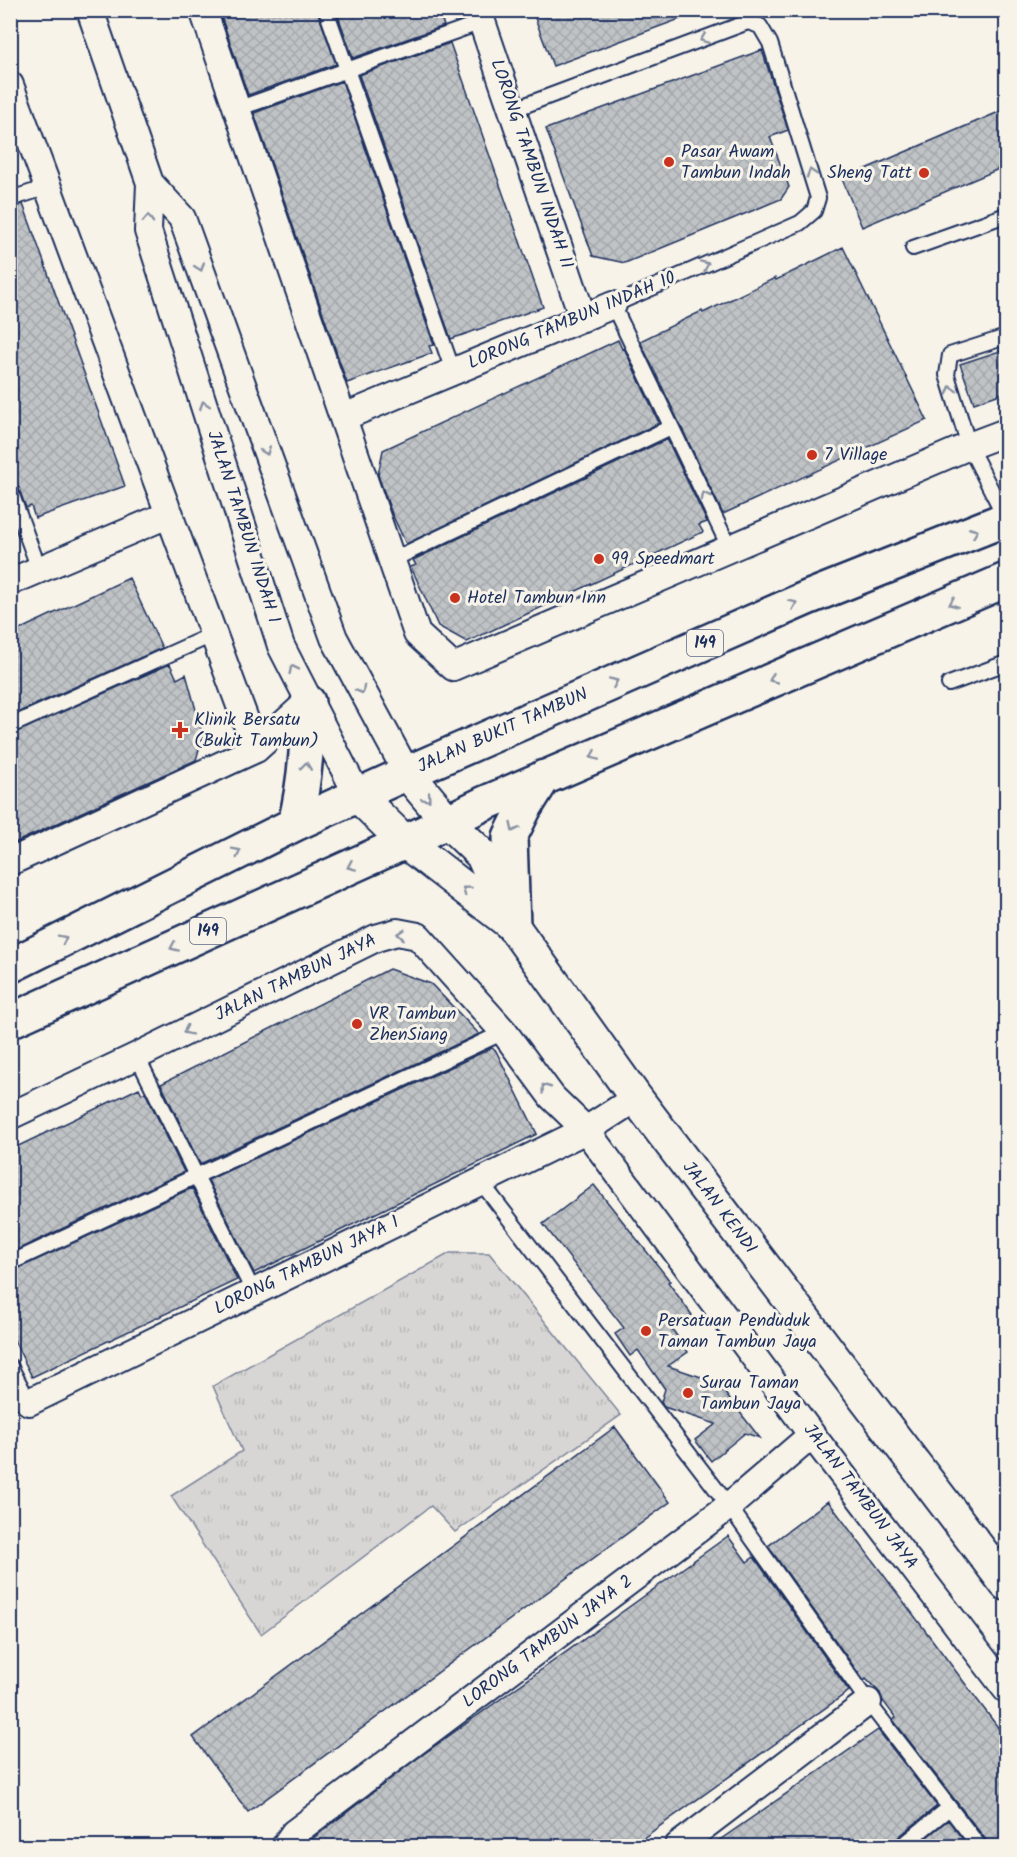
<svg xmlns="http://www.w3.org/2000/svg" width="1017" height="1857" font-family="Kalam,sans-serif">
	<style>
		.grass { fill: url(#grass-tufts); stroke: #798299; stroke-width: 1.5 }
		.building { fill: url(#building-cross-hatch); stroke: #1b2f5e; stroke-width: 1.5 }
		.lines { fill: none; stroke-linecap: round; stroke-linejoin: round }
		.service-casing { stroke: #1b2f5e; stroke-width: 18 }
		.minor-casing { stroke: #1b2f5e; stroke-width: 30 }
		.tertiary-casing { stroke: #1b2f5e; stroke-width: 36 }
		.primary-casing { stroke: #1b2f5e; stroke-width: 38 }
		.service { stroke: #f7f3e8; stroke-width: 14 }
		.minor { stroke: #f7f3e8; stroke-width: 26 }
		.tertiary { stroke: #f7f3e8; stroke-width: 32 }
		.primary { stroke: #f7f3e8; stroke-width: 33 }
		.oneway { stroke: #8991a3 }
		.poi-dot { fill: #c8321e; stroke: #f7f3e8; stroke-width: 2 }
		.labels { text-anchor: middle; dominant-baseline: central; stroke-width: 6; stroke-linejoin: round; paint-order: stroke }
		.shield { fill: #f7f3e8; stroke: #5d6a87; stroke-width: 1.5 }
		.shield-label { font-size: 16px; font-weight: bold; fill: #1b2f5e }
		.poi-label { font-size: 18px; fill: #1b2f5e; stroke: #f7f3e8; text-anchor: start }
		.street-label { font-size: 18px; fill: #1b2f5e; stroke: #f7f3e8 }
	</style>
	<defs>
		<pattern id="grass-tufts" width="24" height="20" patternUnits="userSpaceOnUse" patternTransform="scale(1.5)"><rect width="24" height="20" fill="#d7d6d4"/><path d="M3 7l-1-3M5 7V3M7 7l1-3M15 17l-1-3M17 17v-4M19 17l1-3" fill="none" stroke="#b8b8b8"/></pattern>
		<pattern id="building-cross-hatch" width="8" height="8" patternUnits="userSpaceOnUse" patternTransform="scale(1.5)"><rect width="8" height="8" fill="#c0c3c5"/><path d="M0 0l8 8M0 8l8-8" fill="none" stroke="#a4a8ac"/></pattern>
	</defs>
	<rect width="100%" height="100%" fill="#f7f3e8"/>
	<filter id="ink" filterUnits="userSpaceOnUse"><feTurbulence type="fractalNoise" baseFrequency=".0167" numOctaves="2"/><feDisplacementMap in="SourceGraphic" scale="12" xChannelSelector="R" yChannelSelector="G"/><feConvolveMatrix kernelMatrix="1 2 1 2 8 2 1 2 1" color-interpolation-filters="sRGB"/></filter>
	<g filter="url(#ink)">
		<path class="grass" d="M450,1253H489L621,1415L455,1532L431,1506L261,1634L171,1496L242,1451L213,1386Z"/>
		<path class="building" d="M219,10H317L336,64L248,95Z
			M336,10H439L444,26L353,58Z
			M532,10H696V13L553,66Z
			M450,43L543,307L451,339L359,75Z
			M762,50L788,130L770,137L789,187L781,199L625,263L593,256L546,129Z
			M342,81L434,345L429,346L432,353L347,383L254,113Z
			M1006,109V166L862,227L842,179Z
			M23,204L125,486L35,518L31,506L26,508L18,486L10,481V208Z
			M843,247L927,420L723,514L640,341L702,311L703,313L775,278L776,280Z
			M618,340L622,349L624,348L659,423L406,544L392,514L378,475L383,450Z
			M1006,349V392L974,403L960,364Z
			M667,439L707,522L699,525L703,532L467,642L438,626L411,567L416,565L413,560Z
			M129,578L162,648L10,716V634Z
			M170,664L177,679L186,674L203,735L196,760L10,845V735Z
			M389,969L431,984L479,1034L200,1164L161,1084Z
			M492,1048L496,1051L537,1134L254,1273L208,1180Z
			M139,1088L142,1094L145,1092L184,1172L10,1253V1150Z
			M594,1185L670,1281L668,1282L692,1315L672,1329L688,1352L668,1366L716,1382L760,1438L745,1433L711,1461L695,1440L716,1424L664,1407L661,1402L665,1389L638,1350L630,1356L615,1334L624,1328L543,1224Z
			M192,1188L237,1280L32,1377L10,1332V1272Z
			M615,1427L670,1502L248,1812L193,1737Z
			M828,1501L1006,1738V1846H988L986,1840L893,1720L896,1718L883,1701L880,1693L866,1679L864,1681L768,1546Z
			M728,1536L747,1562L754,1557L849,1691L632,1846H303L411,1763Z
			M878,1730L937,1806L896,1839L893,1846H711Z
			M948,1820L968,1846H916Z"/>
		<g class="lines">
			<defs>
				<path id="service" d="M326,10L453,371
					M237,109L482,22
					M512,110L748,22L760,26L770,43L818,198L814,211L800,223L613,305L730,549
					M10,199L48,187
					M913,248L1006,215
					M10,490L39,569
					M1006,519L969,446L947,375L950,355L1006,337
					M392,560L671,427
					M949,684L1006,663
					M10,726L214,634
					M137,1056L254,1293
					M481,1182L729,1506L868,1702L979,1846
					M10,1263L504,1032
					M10,1366L29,1402
					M902,1846L949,1808"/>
				<path id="minor" d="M90,10L150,183L148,231L281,646L358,796
					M203,10L417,634L453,667L969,446L1006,432
					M478,10L583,318
					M10,85L256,749
					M150,183L182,218L334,638L407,773
					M344,417L613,305
					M10,582L170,514
					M10,862L256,749L308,702
					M10,1116L137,1056L376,938L397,932L418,936L504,1032L552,1097L586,1130L812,1435L1006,1689
					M29,1402L586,1130L636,1098
					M285,1846L294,1833L729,1506L812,1435
					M678,1846L868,1702"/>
				<path id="tertiary" d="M407,773L448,822L482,855L513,926L636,1098L1006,1584
					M358,796L405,842L511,924"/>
				<path id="primary" d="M295,824C305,783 308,744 308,702
					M513,926L510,837L524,809L544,777
					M10,966L295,824L407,773L807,598L1006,519
					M10,1021L405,842L483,804L1006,580"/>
			</defs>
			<use href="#service" class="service-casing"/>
			<use href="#minor" class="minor-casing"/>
			<use href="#tertiary" class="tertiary-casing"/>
			<use href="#primary" class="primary-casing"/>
			<use href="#service" class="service"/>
			<use href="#minor" class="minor"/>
			<use href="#tertiary" class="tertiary"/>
			<use href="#primary" class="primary"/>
		</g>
		<defs><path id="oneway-chevron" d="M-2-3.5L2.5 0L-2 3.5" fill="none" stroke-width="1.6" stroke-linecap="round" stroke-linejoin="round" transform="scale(1.5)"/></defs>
		<g class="oneway">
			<use href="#oneway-chevron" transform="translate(704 39) rotate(160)"/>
			<use href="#oneway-chevron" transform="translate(811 173) rotate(-108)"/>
			<use href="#oneway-chevron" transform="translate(148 219) rotate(-88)"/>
			<use href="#oneway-chevron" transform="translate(705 265) rotate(-24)"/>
			<use href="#oneway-chevron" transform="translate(200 267) rotate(70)"/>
			<use href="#oneway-chevron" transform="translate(951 390) rotate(-107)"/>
			<use href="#oneway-chevron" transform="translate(204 405) rotate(-108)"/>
			<use href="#oneway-chevron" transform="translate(266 451) rotate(70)"/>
			<use href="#oneway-chevron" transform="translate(705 496) rotate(-116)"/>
			<use href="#oneway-chevron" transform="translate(974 532) rotate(-22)"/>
			<use href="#oneway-chevron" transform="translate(953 603) rotate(157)"/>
			<use href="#oneway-chevron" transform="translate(793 604) rotate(-24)"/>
			<use href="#oneway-chevron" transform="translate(293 669) rotate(-116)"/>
			<use href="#oneway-chevron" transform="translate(773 679) rotate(157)"/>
			<use href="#oneway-chevron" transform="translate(614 682) rotate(-24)"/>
			<use href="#oneway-chevron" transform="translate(361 690) rotate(61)"/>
			<use href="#oneway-chevron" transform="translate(594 756) rotate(157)"/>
			<use href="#oneway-chevron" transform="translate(306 766) rotate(-83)"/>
			<use href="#oneway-chevron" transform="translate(427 798) rotate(50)"/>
			<use href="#oneway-chevron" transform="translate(514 828) rotate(116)"/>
			<use href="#oneway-chevron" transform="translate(237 852) rotate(-27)"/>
			<use href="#oneway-chevron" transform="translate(351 866) rotate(156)"/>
			<use href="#oneway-chevron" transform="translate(466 890) rotate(-143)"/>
			<use href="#oneway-chevron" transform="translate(401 934) rotate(-176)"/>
			<use href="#oneway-chevron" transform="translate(63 939) rotate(-27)"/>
			<use href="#oneway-chevron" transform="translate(174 947) rotate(156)"/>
			<use href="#oneway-chevron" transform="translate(187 1031) rotate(154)"/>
			<use href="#oneway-chevron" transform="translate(545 1088) rotate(-127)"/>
		</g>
	</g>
	<g class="poi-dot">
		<circle cx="669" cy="162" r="6"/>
		<circle cx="924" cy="173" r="6"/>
		<circle cx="812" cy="455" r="6"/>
		<circle cx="599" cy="559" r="6"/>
		<circle cx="455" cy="598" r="6"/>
		<path d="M177 721h6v6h6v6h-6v6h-6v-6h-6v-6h6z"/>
		<circle cx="357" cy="1024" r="6"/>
		<circle cx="646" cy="1331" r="6"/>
		<circle cx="688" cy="1393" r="6"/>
	</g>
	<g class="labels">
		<g class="shield">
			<rect x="687" y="630" width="36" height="26" rx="4.5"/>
			<rect x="190" y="918" width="36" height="26" rx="4.5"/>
		</g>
		<g class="shield-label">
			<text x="705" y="643">149</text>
			<text x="208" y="931">149</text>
		</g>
		<g class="poi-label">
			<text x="681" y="152">Pasar Awam<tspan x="681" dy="21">Tambun Indah</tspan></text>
			<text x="912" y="173" text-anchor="end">Sheng Tatt</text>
			<text x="824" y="455">7 Village</text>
			<text x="611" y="559">99 Speedmart</text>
			<text x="467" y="598">Hotel Tambun Inn</text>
			<text x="194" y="720">Klinik Bersatu<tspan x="194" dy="21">(Bukit Tambun)</tspan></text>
			<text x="369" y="1014">VR Tambun<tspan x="369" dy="21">ZhenSiang</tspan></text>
			<text x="658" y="1321">Persatuan Penduduk<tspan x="658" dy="21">Taman Tambun Jaya</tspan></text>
			<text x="700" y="1383">Surau Taman<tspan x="700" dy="21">Tambun Jaya</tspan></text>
		</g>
		<g class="street-label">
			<text transform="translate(531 164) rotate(71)">LORONG TAMBUN INDAH 11</text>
			<text transform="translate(572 321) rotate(-23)">LORONG TAMBUN INDAH 10</text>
			<text transform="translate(243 527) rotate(72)">JALAN TAMBUN INDAH 1</text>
			<text transform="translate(503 731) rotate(-24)">JALAN BUKIT TAMBUN</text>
			<text transform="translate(296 978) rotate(-26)">JALAN TAMBUN JAYA</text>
			<text transform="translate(719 1208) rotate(53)">JALAN KENDI</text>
			<text transform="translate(307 1266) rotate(-26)">LORONG TAMBUN JAYA 1</text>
			<text transform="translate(860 1497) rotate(53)">JALAN TAMBUN JAYA</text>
			<text transform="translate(548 1642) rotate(-37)">LORONG TAMBUN JAYA 2</text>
		</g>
	</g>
	<rect width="1017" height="1857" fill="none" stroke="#f7f3e8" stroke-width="36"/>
	<rect x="18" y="18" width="981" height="1821" fill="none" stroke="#1b2f5e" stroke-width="2" filter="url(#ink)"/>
</svg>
